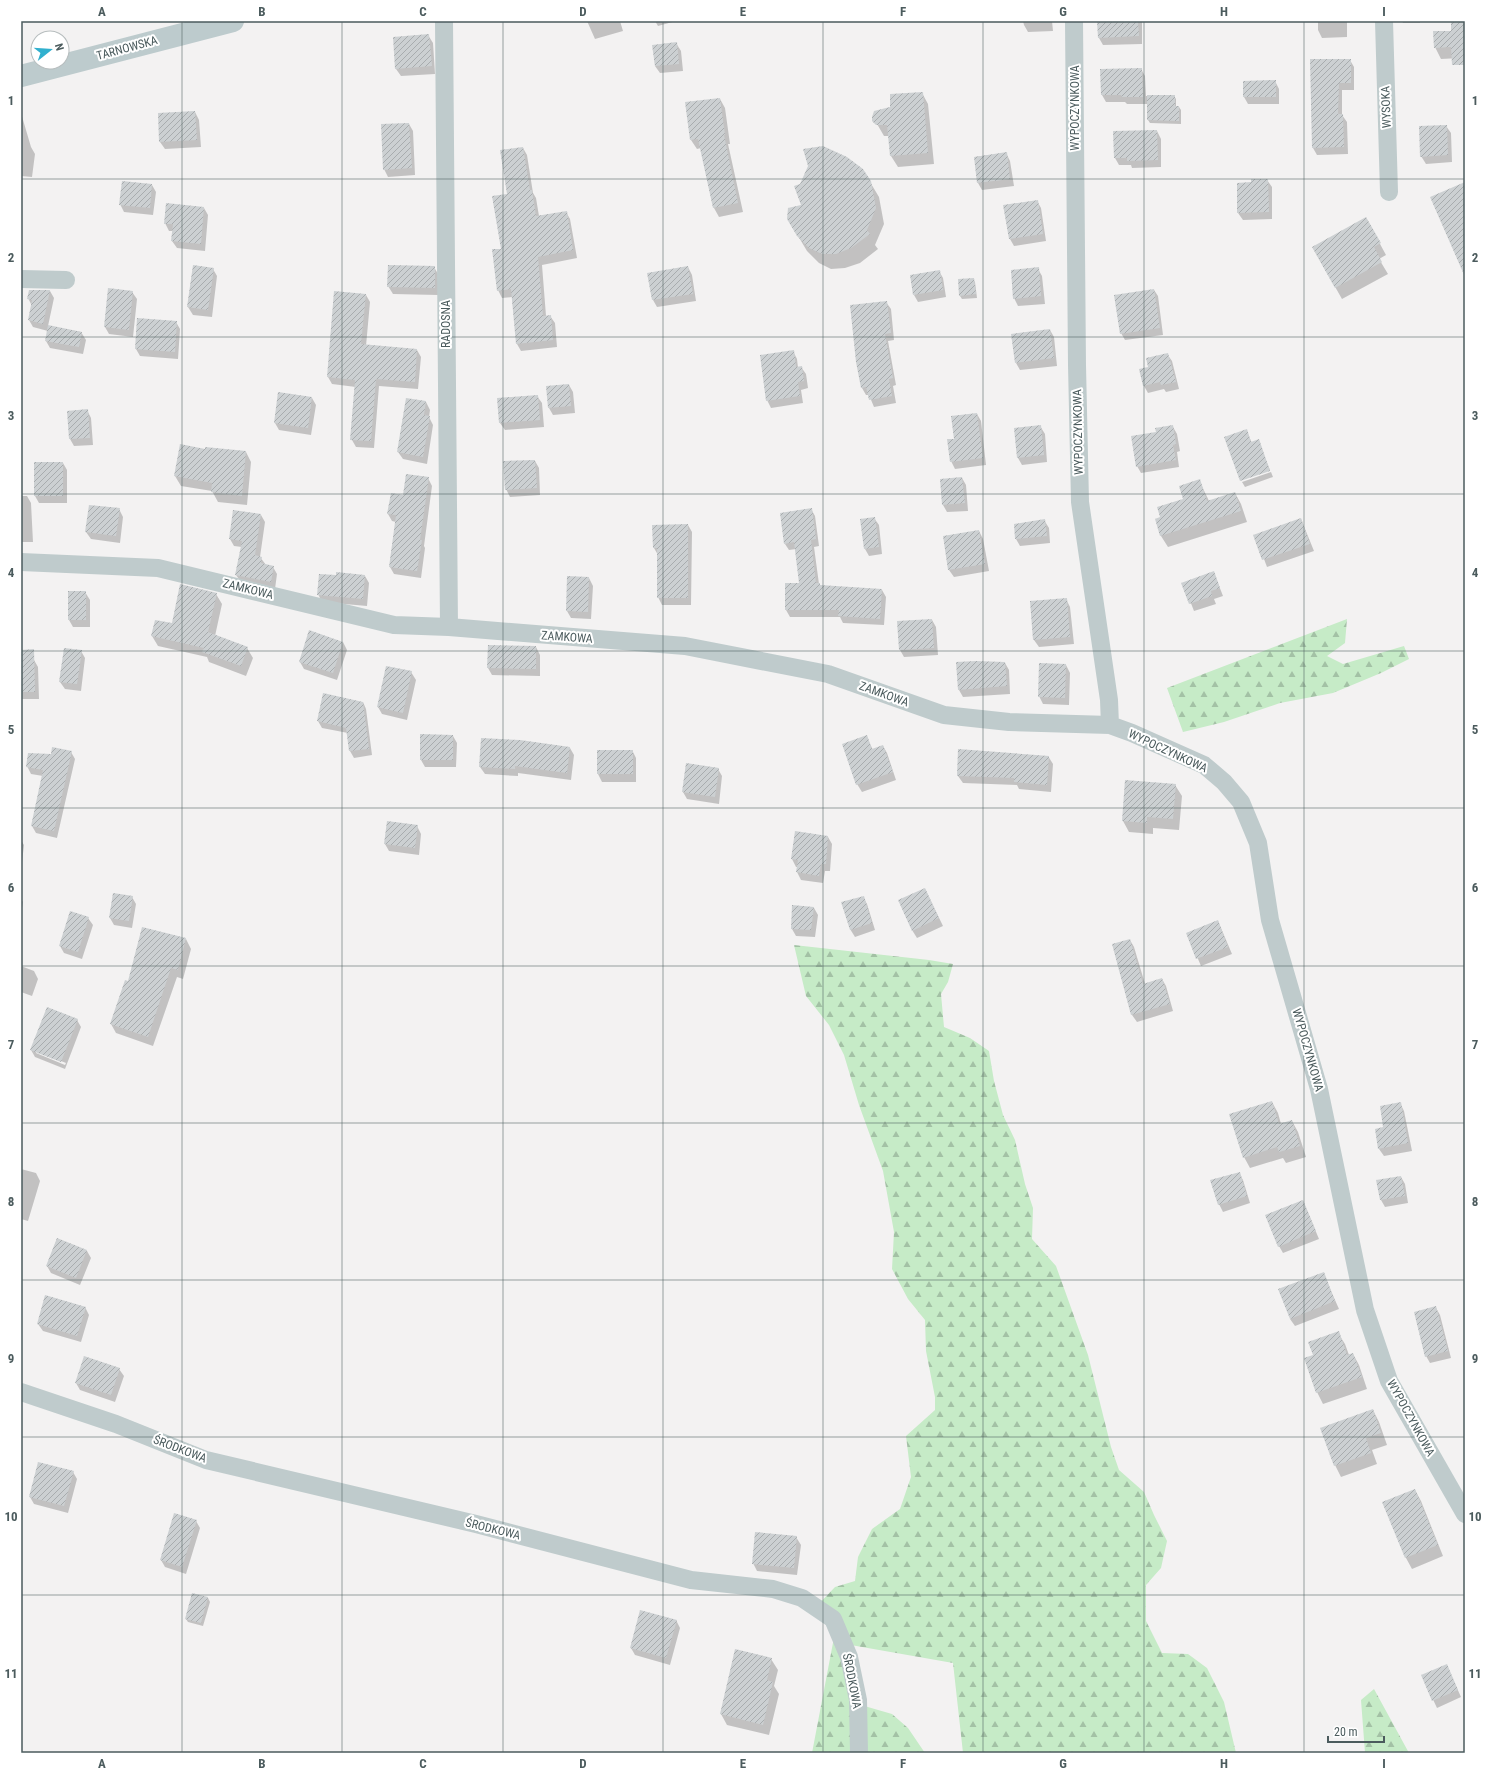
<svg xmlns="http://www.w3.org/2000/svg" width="1486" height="1774" font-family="'Roboto Condensed',sans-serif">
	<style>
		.forest { fill: url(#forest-firs) }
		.shadow { fill: #0003; fill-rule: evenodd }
		.building { fill: url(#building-hatch) }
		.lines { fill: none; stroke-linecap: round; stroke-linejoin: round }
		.street { stroke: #bfcbcc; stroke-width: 18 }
		.secondary { stroke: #bdcbcd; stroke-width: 22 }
		.grid { fill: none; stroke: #4b5b5d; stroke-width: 1; stroke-opacity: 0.55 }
		.labels { text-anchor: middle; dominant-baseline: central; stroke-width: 4; stroke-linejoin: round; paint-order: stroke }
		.street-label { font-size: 12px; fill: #4b5b5d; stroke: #fff }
		.neatline { fill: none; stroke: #4b5b5d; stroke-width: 1.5 }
		.grid-label { font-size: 13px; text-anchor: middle; font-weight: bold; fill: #4b5b5d }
	</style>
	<defs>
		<pattern id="forest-firs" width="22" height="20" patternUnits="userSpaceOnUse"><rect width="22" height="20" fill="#c6ebc7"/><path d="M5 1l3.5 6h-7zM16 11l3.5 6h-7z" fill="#a3c1a5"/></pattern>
		<pattern id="building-hatch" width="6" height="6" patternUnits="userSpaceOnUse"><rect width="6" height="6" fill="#ccd0d2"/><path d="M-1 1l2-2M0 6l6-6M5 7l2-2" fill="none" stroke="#a8acae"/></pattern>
	</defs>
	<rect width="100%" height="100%" fill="#f3f2f2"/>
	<path class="forest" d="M1347,619L1345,643L1327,656L1343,664L1404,646L1409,659L1381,673L1333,693L1280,703L1224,722L1183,732L1167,688Z
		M794,945L929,960L953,964L948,982L941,994L944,1027L970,1038L989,1051L994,1081L1003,1115L1015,1140L1025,1184L1033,1208L1032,1239L1056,1266L1088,1355L1111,1447L1119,1470L1144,1492L1154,1515L1167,1541L1161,1568L1146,1585V1621L1162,1653L1188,1654L1207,1668L1224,1702L1236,1753H963L953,1663L845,1644L854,1703L892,1714L908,1728L925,1753H812L836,1627L816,1607L835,1587L855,1581L858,1557L872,1529L900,1509L911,1477L906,1436L935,1410V1397L926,1351L925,1320L908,1299L892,1269L894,1232L883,1171L859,1105L844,1055L829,1025L806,996Z
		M1374,1689L1409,1753H1365L1361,1700Z"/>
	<path class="shadow" d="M587,21H620L623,31L595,39Z
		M655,21H676L658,26Z
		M1023,21H1052L1053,31L1028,32L1024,25Z
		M1098,21H1142V44L1103,45L1099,38Z
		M1318,21H1347V37L1322,38L1318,30Z
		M1402,21H1420V23H1403Z
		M1452,21H1465V62L1460,58L1441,59L1435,47L1452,32Z
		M428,35L433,43L435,74L401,76L396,69L394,38Z
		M676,43L681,51L683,71L660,73L655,66L654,46Z
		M1311,60H1350L1354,67V90H1342V115L1347,122L1348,154L1317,155L1313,148Z
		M1141,69L1145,76L1146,96H1174L1176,99V107H1179L1181,110V124L1150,123L1148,120V104H1127L1125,102H1106L1102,95L1101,70Z
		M1275,81L1279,89V104H1248L1244,97Z
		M922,93L928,104L934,164L898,167L891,156L889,136H884L873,117Z
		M720,99L725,108L730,144H728L743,212L719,217L714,208L701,148L697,149L691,140Z
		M195,112L199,120L201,147L165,149L160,142L159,114Z
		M21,113L31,147L35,154L32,177L21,176Z
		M409,124L413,131L415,175L388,177L384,169Z
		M1446,126L1451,133L1452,162L1426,164L1421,156Z
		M1157,131L1161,139V167L1132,168L1131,165H1119L1115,158Z
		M523,148L527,155L533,193L536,198L539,216L566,212L570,219L577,258L542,265L546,316H550L555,323L557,347L521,351L517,344L512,297L502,298L498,290L508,195Z
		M1006,153L1010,161L1014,186L982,190L978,183L975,157Z
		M1267,180L1272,187V219L1243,220L1238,213L1252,183Z
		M870,182L879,197L884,224L875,245L878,249L860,263L845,268L831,269L819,263L807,251L788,219L802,206Z
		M152,185L156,192L153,215L124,212L120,204Z
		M1037,201L1041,208L1046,241L1014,246L1010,239Z
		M204,208L208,215L205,251L177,248L172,241L173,231H169L165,223Z
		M1366,218L1386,255L1379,259L1388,274L1342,299L1313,248Z
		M194,266L213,269L217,276L212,317L193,315L188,307Z
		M434,267L438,274V295L393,294L388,286Z
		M688,267L692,275L696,301L657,307L653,300L649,274Z
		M1038,269L1042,276L1045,304L1018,306L1014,298Z
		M939,271L943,278L946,297L918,302L914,295Z
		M973,279L975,282L977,298L962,299L960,296Z
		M1154,290L1158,296L1163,335L1125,340L1121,333Z
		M50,291L54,298L48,326L81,332L86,340L83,354L50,348L46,341L48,331L33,327L29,320L32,306L28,298Z
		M132,292L137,299L133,337L109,334L105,327Z
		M366,295L370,302L366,346L417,350L421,357L418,389L379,386L374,448L356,447L352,440L356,387L332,384L328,377Z
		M886,302L891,309L894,340L888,341L896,385L893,386L896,403L874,407L869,395H866L862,388Z
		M138,319L176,322L180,329L178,359L140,356L136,349Z
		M1050,330L1054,337L1057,366L1020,370L1016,363Z
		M793,351L797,359L798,368L801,367L806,374L808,388L801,390L803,403L771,408L767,400Z
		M1167,354L1172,361L1179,389L1166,392L1164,389L1148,393L1144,386L1140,370L1149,368Z
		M569,385L573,392L575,413L553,415L549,408Z
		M537,396L542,403L544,427L505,430L500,423Z
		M312,398L316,405L311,435L279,430L275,423Z
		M426,402L430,410L429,417L433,425L427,464L403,459L398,452Z
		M87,410L91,418L93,445L74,446L70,439Z
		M977,414L981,421L986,465L955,469L951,461L955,440Z
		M1040,426L1045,434L1047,462L1022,465L1018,458Z
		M1173,427L1177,434L1180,451L1177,452L1179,467L1141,473L1137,466L1157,433Z
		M1246,430L1252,443L1258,441L1270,470L1241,480Z
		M206,450L246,452L251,462L247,505L218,502L212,491L181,486L175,476Z
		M535,461L539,468L540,495L510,497L506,489Z
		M63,463L67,470V503H39L35,496Z
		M1271,472L1273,477L1245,487L1242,482Z
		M428,478L432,486L424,546L425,548L421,578L394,574L390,567L396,522L392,521L388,514L404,496Z
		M962,478L966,485L968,511L947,512L943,505L941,480Z
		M1199,480L1209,501L1235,493L1241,504L1247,522L1168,547L1161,536L1156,519L1162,518L1184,499Z
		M21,496H27L31,503L33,542H21Z
		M119,509L123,517L120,543L91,539L86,532Z
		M811,509L815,516L819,546L814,547L819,584L821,586L882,590L886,597L884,625L843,623L840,617H790L786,610L800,584L796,549L789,550L785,544Z
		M261,515L265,522L260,557L266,565L273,567L277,574L275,589L241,582L236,575L242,547L234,546L230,539Z
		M874,518L879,525L882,554L869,556L865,549Z
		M1301,519L1314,551L1267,567L1255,535Z
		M1044,520L1049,528L1050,543L1020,546L1016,539Z
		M688,525L692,532L691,605H662L658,597V555L654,548Z
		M979,531L983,539L989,571L954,577L949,570Z
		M1214,573L1223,596L1214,599L1216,604L1194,611L1183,583Z
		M365,576L369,583L367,606L322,602L318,594Z
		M589,578L593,586L591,619L571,618L567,611Z
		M69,592H85L90,600V627H73L69,620Z
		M216,594L222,604L215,636L247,648L253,658L246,676L209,662L207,657L158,646L152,636L172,624Z
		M1066,599L1070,607L1074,644L1039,647L1034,640Z
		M932,620L936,627L938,655L904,657L900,650Z
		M343,642L347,650L337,680L304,669L300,662Z
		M536,647L540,655V676L492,675L488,668Z
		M81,651L85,658L81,691L65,689L60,682Z
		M21,660H34L38,667L39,699H21Z
		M957,663H1005L1009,670L1010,694L963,697L959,690Z
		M1066,665L1070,673L1069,705L1043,704L1039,696Z
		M411,672L416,680L407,720L382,714L378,707Z
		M363,702L366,709L372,755L354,758L350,751L348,733L322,728L318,721Z
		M453,736L457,743L456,767H425L421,760Z
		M866,736L873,750L883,746L887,753L896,780L862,792L857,784Z
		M570,748L574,755L571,780L518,773V776L485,774L480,767Z
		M632,750L636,758V782H602L598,774V751Z
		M71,752L75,759L57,838L36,833L32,826L43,776L31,774L27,766L52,755Z
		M1048,756L1053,764L1051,792L1019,789L1017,785L963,783L958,776Z
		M718,769L722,776L719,804L687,799L683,792Z
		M1175,785L1182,796L1179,830L1153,828V834L1129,832L1123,821Z
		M417,826L421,834L419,855L389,851L385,844Z
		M796,832L828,837L832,844L830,871H825L823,883L801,880L797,872L798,867H796L792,859Z
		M21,840L24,845L21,871Z
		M925,889L943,926L917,938L912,930Z
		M132,897L136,904L132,928L114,925L110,918Z
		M863,897L867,904L875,930L855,937L850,929Z
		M21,899L23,902L21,914Z
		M814,908L818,915L815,937L796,936L792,929Z
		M88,918L93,925L82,959L64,953L60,946Z
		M1218,921L1232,954L1201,966L1187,933Z
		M186,939L191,949L183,979L177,977L153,1046L116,1033L111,1024L128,982Z
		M1130,940L1134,947L1145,984L1162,979L1166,986L1173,1011L1137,1022L1132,1015L1113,945Z
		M21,966L34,971L38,979L32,996L21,992Z
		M77,1020L81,1027L65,1069L35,1057L31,1050ZM36,1051L66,1063L65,1065L36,1053Z
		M1272,1102L1278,1113L1281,1124L1292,1121L1298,1132L1306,1157L1286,1163L1283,1158L1250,1168L1244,1157Z
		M1400,1103L1404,1111L1412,1151L1384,1156L1379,1149L1376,1130L1384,1128Z
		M21,1169L36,1173L40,1181L28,1221L21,1219Z
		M1239,1173L1243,1180L1250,1203L1223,1212L1219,1204Z
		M1401,1177L1405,1184L1408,1203L1385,1207L1381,1200L1377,1181Z
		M1303,1201L1319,1239L1283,1253L1279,1246Z
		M57,1239L87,1251L91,1258L80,1285L51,1273L47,1266Z
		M1323,1273L1339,1309L1295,1326L1290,1319Z
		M85,1307L89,1315L81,1342L43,1331L38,1324Z
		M1436,1308L1440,1315L1451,1358L1430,1363L1426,1356Z
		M1338,1333L1345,1344L1349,1355L1353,1354L1359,1365L1367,1389L1323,1404L1317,1392L1314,1356Z
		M119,1369L124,1376L115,1402L80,1390L76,1383Z
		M1373,1410L1379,1422L1387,1445L1372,1450L1377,1464L1341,1477L1335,1465Z
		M73,1472L77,1479L68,1513L34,1504L30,1497Z
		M1415,1490L1421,1501L1443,1556L1412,1569L1406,1558Z
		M196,1521L200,1528L186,1574L165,1567L161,1560Z
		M796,1537L801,1545L797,1575L757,1571L753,1563Z
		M193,1594L208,1598L210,1602L203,1626L188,1622L186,1619Z
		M676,1620L680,1628L670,1665L635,1655L631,1648Z
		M771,1659L778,1670L774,1686L779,1694L769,1735L727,1725L721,1714Z
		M1447,1666L1461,1697L1437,1708L1422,1676Z"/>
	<path class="building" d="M1097,21H1138L1139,36L1098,38Z
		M1451,21H1465V65H1452L1451,47L1434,48L1433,31H1451Z
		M429,34L432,66L395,69L393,37Z
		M677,42L679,64L655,66L652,45Z
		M1310,59H1351V83H1339L1338,114H1343L1344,147L1312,148Z
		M1142,68L1143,97H1122L1121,95H1101L1100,69Z
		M1276,80V97H1243V81Z
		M923,92L928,153L890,156L887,125H876L872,121V117L874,111L890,107V94Z
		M1147,95H1175V106H1179V121L1147,120Z
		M720,98L725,135H724L738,203L713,208L698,139L690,140L685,102Z
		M195,111L197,140L159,142L158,113Z
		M409,123L412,168L383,170L381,124Z
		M1447,125L1448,155L1420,157L1419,126Z
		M1157,130L1158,160L1127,161V158H1114L1113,131Z
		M823,146L847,157L863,169L871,181L876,208L867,230L870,234L851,248L836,254H822L809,248L797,236L787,219L788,208L801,205L794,186L800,184L808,166L803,149Z
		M523,147L530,190H532L536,216L567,211L573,250L538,257L543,316L551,315L553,340L516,344L511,289L497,291L492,249H501L492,196L507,194L500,150Z
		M1007,152L1010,179L977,183L974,157Z
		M1251,179H1268L1269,212L1237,213V183L1251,182Z
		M122,181L152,184L150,208L119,205Z
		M1465,182V277L1430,197Z
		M1038,200L1043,234L1009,239L1003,205Z
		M166,203L204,207L201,244L171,241L173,224H164Z
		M1366,217L1381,243L1374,247L1382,262L1335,288L1312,247Z
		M193,265L214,268L208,310L187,307Z
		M388,265L435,266V288L387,287Z
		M688,266L693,294L652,300L647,273Z
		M1039,267L1041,296L1013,299L1011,270Z
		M940,270L943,290L913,295L910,275Z
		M974,278L976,294L959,296L958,279Z
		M108,288L133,291L129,330L104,327Z
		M1154,289L1160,328L1120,334L1114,295Z
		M29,290H50L43,324L28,320L32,300L27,299Z
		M334,291L366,294L361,344L417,349L415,382L376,379L371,441L350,440L355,380L327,377Z
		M887,301L891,333L885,334L893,378L889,379L892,396L869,400L866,387L861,388L856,362L850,305Z
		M137,318L177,321L175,352L135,349Z
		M48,325L82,332L79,347L45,341Z
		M1050,329L1054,358L1015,363L1011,334Z
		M794,350L796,367L802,366L804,381L798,382L800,396L766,401L760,355Z
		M1168,353L1176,382L1161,385L1160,382L1143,386L1139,369L1148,367L1146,358Z
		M569,384L571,406L548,408L546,386Z
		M278,392L312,397L308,428L274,423Z
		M538,395L540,420L499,423L497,398Z
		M406,398L426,401L424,415L430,416L423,457L397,452Z
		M88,409L90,438L69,439L67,411Z
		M977,413L983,458L950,462L947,439H954L951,416Z
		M1041,425L1044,455L1017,458L1014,428Z
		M1173,425L1176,444L1173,445L1176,460L1136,467L1131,436L1156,432L1155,428Z
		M1247,429L1251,442L1259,439L1270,471L1240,481L1224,437Z
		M180,444L205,449V447L246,451L242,496L211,492L212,483L174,476Z
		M535,460L537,488L505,490L503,461Z
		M34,462H63V496H34Z
		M406,474L429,477L420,540H422L417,571L389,567L396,515L387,514L391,493L403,495Z
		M962,477L965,503L942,505L940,479Z
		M1200,479L1207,501L1235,492L1241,511L1160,536L1155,519L1160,517L1157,507L1183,499L1179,486Z
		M89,505L120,508L116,536L85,532Z
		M812,508L816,539L811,540L816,583H820V585L882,589L880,619L838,616L839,610H785V583H799L794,542L784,544L780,513Z
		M233,510L261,514L255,555L262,557L261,563L274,566L271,582L235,575L242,541L229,539Z
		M875,517L879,547L864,549L860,519Z
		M1301,518L1310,544L1262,560L1253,535Z
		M1045,519L1047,536L1015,539L1014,524Z
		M688,524V598H657V548H653L652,525Z
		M979,530L985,564L948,570L943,536Z
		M1214,571L1220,588L1211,591L1212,596L1189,604L1181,583Z
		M336,572L365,575L363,599L317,595L319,574L336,575Z
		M567,576L589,577L588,612L566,611Z
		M180,584L217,593L208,632L248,647L241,666L202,652L204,648L151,636L155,620L172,623Z
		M68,591H86V620H68Z
		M1067,598L1070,637L1033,640L1030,601Z
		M932,619L934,648L899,650L897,621Z
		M309,630L343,642L333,673L299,662Z
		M488,645L536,646V669L487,668Z
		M64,648L82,650L77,684L59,682Z
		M34,649L35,692H21V650Z
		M976,661L1005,662L1007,686L958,690L956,662Z
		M1039,663L1066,664L1065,698L1038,697Z
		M386,666L412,671L403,713L377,707Z
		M323,693L363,702L369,749L349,751L346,728L317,721Z
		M420,734L453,735V760H420Z
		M867,735L872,749L883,745L893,772L856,785L842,744Z
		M481,738L520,740L570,747L567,773L515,766V769L479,767Z
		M52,747L72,751L54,831L31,826L43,770L26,767L28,753L51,754Z
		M958,749L1049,756L1047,785L1014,782V778L957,776Z
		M597,750H633V774H597Z
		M686,763L719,768L715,797L682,792Z
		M1125,780L1176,784L1173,819L1147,817V823L1122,821Z
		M387,821L418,825L415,848L384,844Z
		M795,831L828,836L826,864H821L819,876L796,872L798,860L791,859Z
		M925,888L939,918L912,931L898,900Z
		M113,893L133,896L129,921L109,918Z
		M864,896L872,923L850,930L841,902Z
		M792,905L814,907L811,930L791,929Z
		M70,911L89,917L78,952L59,946Z
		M1218,920L1228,947L1196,959L1186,933Z
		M142,927L186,938L178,970L171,968L148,1037L110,1024L125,980L128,981Z
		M1130,939L1143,984L1162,978L1170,1004L1131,1015L1112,944Z
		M47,1007L78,1019L61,1062L30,1050Z
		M1272,1101L1279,1124L1292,1120L1300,1146L1279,1152L1277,1147L1243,1158L1229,1114Z
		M1401,1102L1408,1143L1378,1149L1375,1129L1383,1127L1380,1106Z
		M1240,1172L1247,1196L1218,1205L1210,1180Z
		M1401,1176L1405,1196L1380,1200L1376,1180Z
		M1303,1200L1316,1231L1278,1247L1265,1215Z
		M57,1238L87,1250L76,1278L46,1266Z
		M1324,1272L1335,1301L1290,1319L1278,1289Z
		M45,1295L86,1307L77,1336L37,1324Z
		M1436,1306L1448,1351L1425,1357L1414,1312Z
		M1339,1331L1347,1355L1353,1353L1362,1377L1316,1393L1304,1358L1313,1355L1308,1342Z
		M84,1356L120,1368L111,1395L75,1383Z
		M1373,1409L1381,1433L1366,1438L1371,1453L1334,1466L1320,1428Z
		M38,1462L74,1471L64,1506L29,1497Z
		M1415,1489L1438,1545L1405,1558L1382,1502Z
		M174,1513L197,1520L182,1567L160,1560Z
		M755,1532L797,1536L794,1568L752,1564Z
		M192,1593L208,1597L201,1623L185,1619Z
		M640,1610L677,1620L666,1658L630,1648Z
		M735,1649L772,1658L767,1680L773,1682L763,1725L720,1714Z
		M1447,1664L1458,1690L1432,1701L1421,1675Z"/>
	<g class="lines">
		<path class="street" d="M444,21L449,627
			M1074,21L1077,365L1080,502L1109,700L1110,725L1132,733L1204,765L1224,782L1241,802L1258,843L1270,920L1319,1089L1365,1310L1389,1381L1465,1514
			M1384,21L1389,192
			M21,279L66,280
			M21,562L158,568L394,625L449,627L685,646L828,674L944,715L1009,722L1110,725
			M21,1392L116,1424L206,1460L476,1524L691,1580L773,1589L802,1598L833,1619L849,1657L858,1700L859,1753"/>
		<path class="secondary" d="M21,76L233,21"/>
	</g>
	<path class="grid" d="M182,21V1753M342,21V1753M503,21V1753M663,21V1753M823,21V1753M983,21V1753M1144,21V1753M1304,21V1753M21,179H1465M21,337H1465M21,494H1465M21,651H1465M21,808H1465M21,966H1465M21,1123H1465M21,1280H1465M21,1437H1465M21,1595H1465"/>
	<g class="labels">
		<g class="street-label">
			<text transform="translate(127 48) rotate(-15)">TARNOWSKA</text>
			<text transform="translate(1386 107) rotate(-92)">WYSOKA</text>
			<text transform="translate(1075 108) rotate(-90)">WYPOCZYNKOWA</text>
			<text transform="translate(446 324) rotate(-90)">RADOSNA</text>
			<text transform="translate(1078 432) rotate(-91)">WYPOCZYNKOWA</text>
			<text transform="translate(248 589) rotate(14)">ZAMKOWA</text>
			<text transform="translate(567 637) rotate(4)">ZAMKOWA</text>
			<text transform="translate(884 694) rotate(20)">ZAMKOWA</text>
			<text transform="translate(1168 751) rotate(25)">WYPOCZYNKOWA</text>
			<text transform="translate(1308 1050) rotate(74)">WYPOCZYNKOWA</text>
			<text transform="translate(1411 1418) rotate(61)">WYPOCZYNKOWA</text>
			<text transform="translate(180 1449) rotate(21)">ŚRODKOWA</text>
			<text transform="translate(493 1529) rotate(14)">ŚRODKOWA</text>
			<text transform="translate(852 1681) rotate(79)">ŚRODKOWA</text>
		</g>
	</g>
	<rect width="1486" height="1774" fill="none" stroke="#ffffff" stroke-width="44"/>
	<g transform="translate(50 50) rotate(73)"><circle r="19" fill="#ffffff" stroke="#b7bdbe"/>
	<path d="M0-3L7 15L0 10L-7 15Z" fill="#31b0ce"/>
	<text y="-6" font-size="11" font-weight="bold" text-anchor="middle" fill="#4b5b5d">N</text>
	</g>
	<path d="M1328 1736v6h56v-6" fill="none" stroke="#4b5b5d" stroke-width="2"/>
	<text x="1334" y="1736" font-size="12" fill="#4b5b5d" stroke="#ffffff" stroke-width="3" paint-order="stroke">20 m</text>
	<rect x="22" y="22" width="1442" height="1730" class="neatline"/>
	<g class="grid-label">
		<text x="102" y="16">A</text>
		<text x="262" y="16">B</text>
		<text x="423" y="16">C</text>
		<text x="583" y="16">D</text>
		<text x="743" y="16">E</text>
		<text x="903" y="16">F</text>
		<text x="1063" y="16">G</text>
		<text x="1224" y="16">H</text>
		<text x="1384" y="16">I</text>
		<text x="11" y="105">1</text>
		<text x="1475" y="105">1</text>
		<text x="11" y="262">2</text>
		<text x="1475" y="262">2</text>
		<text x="11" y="420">3</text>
		<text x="1475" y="420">3</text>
		<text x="11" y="577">4</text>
		<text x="1475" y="577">4</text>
		<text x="11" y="734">5</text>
		<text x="1475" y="734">5</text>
		<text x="11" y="892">6</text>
		<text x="1475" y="892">6</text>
		<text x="11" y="1049">7</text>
		<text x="1475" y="1049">7</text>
		<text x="11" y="1206">8</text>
		<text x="1475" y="1206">8</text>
		<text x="11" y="1363">9</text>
		<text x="1475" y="1363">9</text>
		<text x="11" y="1521">10</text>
		<text x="1475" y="1521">10</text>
		<text x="11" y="1678">11</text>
		<text x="1475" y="1678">11</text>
		<text x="102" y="1768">A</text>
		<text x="262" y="1768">B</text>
		<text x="423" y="1768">C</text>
		<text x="583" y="1768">D</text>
		<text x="743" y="1768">E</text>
		<text x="903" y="1768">F</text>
		<text x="1063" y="1768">G</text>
		<text x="1224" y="1768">H</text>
		<text x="1384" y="1768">I</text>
	</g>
</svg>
